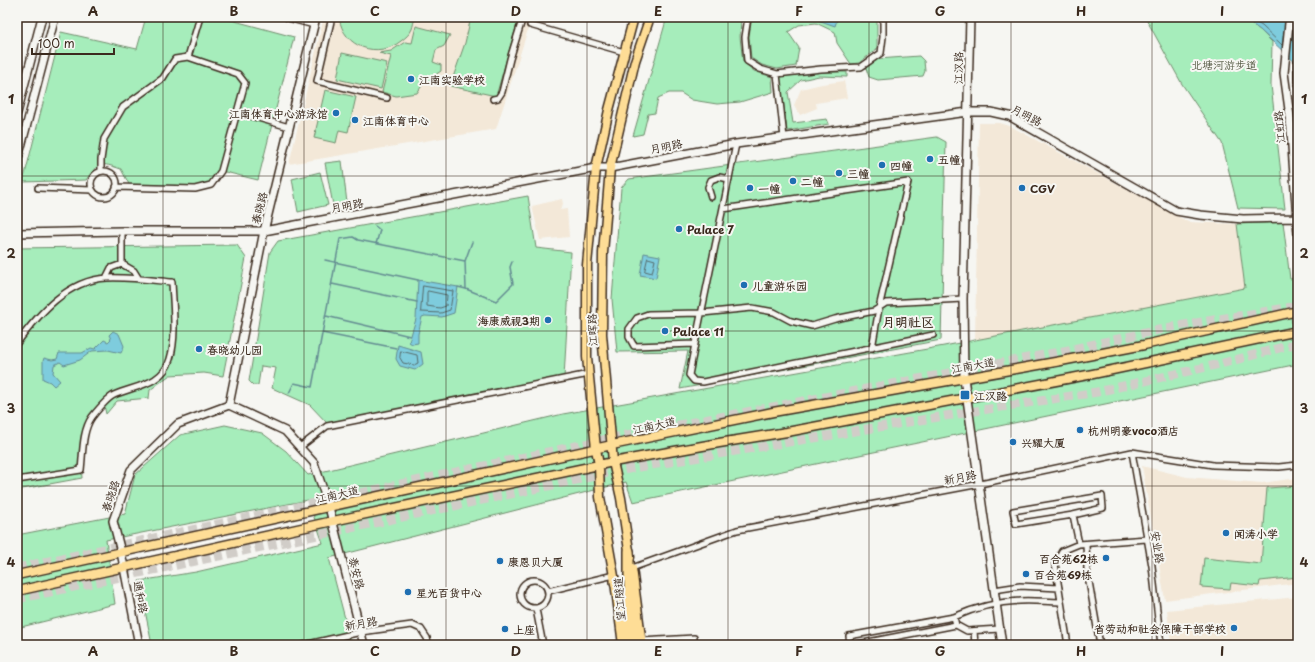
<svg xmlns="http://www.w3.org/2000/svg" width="1315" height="662" font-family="'Playpen Sans','LXGW WenKai TC',sans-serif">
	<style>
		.built { fill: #f3e8d8 }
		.green { fill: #a6edbb; stroke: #708c6c }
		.water { fill: #7eccdd; stroke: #638b91 }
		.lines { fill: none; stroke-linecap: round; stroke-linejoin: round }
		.shore { stroke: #566b6a; stroke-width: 1 }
		.stream { stroke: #638b91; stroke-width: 1.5 }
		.highway-tunnel { stroke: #d1cdc8; stroke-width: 9; stroke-dasharray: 9 4.5; stroke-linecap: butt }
		.street-casing { stroke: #3b2a1e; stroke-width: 8 }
		.secondary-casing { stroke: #3b2a1e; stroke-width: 10 }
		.primary-casing { stroke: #3b2a1e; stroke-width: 11 }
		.highway-casing { stroke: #3b2a1e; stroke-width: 12 }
		.street { stroke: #f6f6f2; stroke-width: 5 }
		.secondary { stroke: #f6f6f2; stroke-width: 7 }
		.primary { stroke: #fedd96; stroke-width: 8 }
		.highway { stroke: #fedd96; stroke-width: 9 }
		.grid { fill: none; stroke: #3b2a1e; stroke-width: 1; stroke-opacity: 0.55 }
		.poi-dot { fill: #1f6fb2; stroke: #f6f6f2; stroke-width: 1.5 }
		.labels { text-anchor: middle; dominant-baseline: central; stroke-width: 4; stroke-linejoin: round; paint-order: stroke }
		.park-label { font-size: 11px; fill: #565b45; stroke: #f6f6f2 }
		.street-label { font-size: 11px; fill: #3b2a1e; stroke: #f6f6f2 }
		.poi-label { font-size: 11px; font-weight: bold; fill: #3b2a1e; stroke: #f6f6f2; text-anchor: start }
		.quarter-label { font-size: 13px; font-weight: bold; fill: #3b2a1e; stroke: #f6f6f2 }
		.neatline { fill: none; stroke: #3b2a1e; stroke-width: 1.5 }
		.grid-label { font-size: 13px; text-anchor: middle; font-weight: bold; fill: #3b2a1e }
	</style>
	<rect width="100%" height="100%" fill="#f6f6f2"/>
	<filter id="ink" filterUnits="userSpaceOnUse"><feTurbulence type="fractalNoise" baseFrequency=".025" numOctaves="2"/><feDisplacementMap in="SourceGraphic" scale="8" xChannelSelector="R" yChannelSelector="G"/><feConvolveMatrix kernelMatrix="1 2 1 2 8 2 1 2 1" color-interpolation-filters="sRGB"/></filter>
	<g filter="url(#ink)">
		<path class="built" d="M324,17H532L496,129L289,164Z
			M844,81L847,98L816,103L817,108L800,115L794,105L801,89L822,84Z
			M979,123H999L1012,127L1188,222L1237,224L1245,288L975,340Z
			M562,199L563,204L560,210L567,209L569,237L540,240L532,206Z
			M1142,466L1187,477L1262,483L1298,478V583L1165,600Z
			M1298,597V645H1171L1167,610Z"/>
		<path class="green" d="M146,17H220L294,37L258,180L221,171L211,185L195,189L131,188L121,169C100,162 99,162 86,180L23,182L61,32L137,49Z
			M339,17H415C414,21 413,26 412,29C410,34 405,38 401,41C378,59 343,48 339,17Z
			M471,17H519L496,96L450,86L465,43Z
			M667,17H741L740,37L743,62L754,71L772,77L773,92L740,102L717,104L692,100L681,93H669L658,98L655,113L648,114L643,134L633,136Z
			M752,17H877V49L859,63L851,64L837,43L835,32L816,23L799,25L788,32L799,48L796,66L777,69L762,65L751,58L749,36Z
			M1145,17H1234L1249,22L1260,30L1272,42L1271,85L1285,209L1238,208L1222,143L1182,84Z
			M416,26L450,35L444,46L436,50L433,62L441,65V71L435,75L433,80L423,84L417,93L396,96L382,92L391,56L379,53L391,51L405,42L412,43Z
			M342,53L387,63L381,89L337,79Z
			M919,56L924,61L925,71L923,76L878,80L869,77L866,68L878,59Z
			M817,72H847V77L819,76L801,80L788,92L793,123L827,119L829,124L787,131L780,76Z
			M325,90L356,97L348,132L339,130L336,143L314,138Z
			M937,137L946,142L941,340L680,389L688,351L617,352L612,299L621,188L629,179Z
			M342,161L347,203L333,205L325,163Z
			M320,172L328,205L298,212L292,179Z
			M528,196L536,248L571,252L564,378L327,423L310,405L272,388L276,368L261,366L258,385H253L249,381L270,252L278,241Z
			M1283,222L1290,279L1298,278V302L1289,304L1298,364L633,502L626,482L329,558L352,645H152L139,581L196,572L323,543L308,500L106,540L115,604L17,628V535L125,514L135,475L180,435L225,425L262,433L286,451L308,475L563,414L944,346L1245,288L1237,224Z
			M237,245L246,258L223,376L204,373L170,375L150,390L149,398L117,401L106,414L104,405C100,409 94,414 91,419C82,436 80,459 82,478L17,490V248Z
			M1298,486V577L1260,581L1259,586L1231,583L1230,589L1201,587L1204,558L1261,564L1267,488Z"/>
		<path class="water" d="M819,17H838L835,26L818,20Z
			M1234,17H1290L1298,25V65L1260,30L1249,22Z
			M644,253L660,256L656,278L640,275Z
			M418,280L458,287L454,313L442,317L425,316L422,317L418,334V343L412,344L409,342L416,319Z
			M113,331L119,334L124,346L121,353L108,350L92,351L80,360L64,365L60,362L54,365L53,373L60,381L54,386L50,382L43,379V361L44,358L52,360L57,359L59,353H82L91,348L95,349L104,340L108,342L111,339L109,335Z
			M398,345L421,352L423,364L415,370L400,366L396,359Z"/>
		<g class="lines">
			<path class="shore" d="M1246,17L1262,26L1282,45
				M648,258L655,260L652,273L645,271Z
				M423,286L453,291L450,310L441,313L421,312Z
				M428,291L447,295L446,306L440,308L427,306V293Z
				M401,351L417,355L418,363L414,365L403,363L400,358Z"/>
			<path class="stream" d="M375,226L380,230L376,244
				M325,260L418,280
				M332,284L417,302
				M458,287L466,289L465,261L472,242
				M466,289L496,301L513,284L510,267L512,262
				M326,316L410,336
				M322,333L396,348
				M289,393L294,383L312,387L340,239L353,237L358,240L465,261"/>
			<path class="highway-tunnel" d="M17,568L621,436L1059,352L1172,327L1298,306
				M17,599L628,469L963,413L1097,392L1220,364L1298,343"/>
			<defs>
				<path id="street" d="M332,17L317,81L387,98
					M532,17L530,25L624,52
					M748,17L745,37L747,61L760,69L777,74L821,69L861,67L881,53L883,37V17
					M188,57L200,17
					M777,74L784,138
					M493,99L498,98L502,92L510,59L523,17
					M237,112L289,127
					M101,171V160L104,139L123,107L163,78L175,59L188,57L238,74L245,83L221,171L211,185L195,189L116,187
					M91 184a13 13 0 1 1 26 0a13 13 0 1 1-26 0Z
					M38,188L92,190
					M711,197L708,187L711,180L719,177L729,179
					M723,209L908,182L879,308L872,348
					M122,264V231
					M106,278L111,268L122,264L134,271L139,279
					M933,335L703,382L694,381L689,375L695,344L634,346L629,337V329L637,318L648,314L702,313L752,308L774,312L791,321L812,326L835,319L874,311L886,303L963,299
					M17,343C39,314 67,280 107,278C128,277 151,280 172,282C173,305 177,337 170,359C163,385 134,386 114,395C108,398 96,412 92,417C82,431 83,453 81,470L17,480
					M695,344L736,144
					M300,447L327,426L589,374
					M1132,452L1152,566L1161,645
					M1073,515L1016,524L1013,511L1102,496L1103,508L1073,515L1079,544
					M1086,544L1087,570L1100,645
					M632,568L737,530L980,484L1132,452L1213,465L1279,467L1298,465
					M520 594a14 14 0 1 1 28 0a14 14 0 1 1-28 0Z
					M994,590L1020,586L1059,588
					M548,591L614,575
					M536,609L543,645
					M1000,629L967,631L956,625L954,617C974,608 998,602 1020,601C1033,600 1047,602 1061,602
					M974,631L975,645
					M641,641L694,638V645
					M304,645L361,632L412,625L421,629L427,638L429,645
					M850,645L849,636L954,617
					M853,645L956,625
					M1068,645L1055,564L1062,551L1079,544L1147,539"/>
				<path id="secondary" d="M288,17L314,24
					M970,17L963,299L964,378L1002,645
					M1291,17L1289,23L1284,73L1290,117L1298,235
					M1298,63V84
					M17,113L42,17
					M17,162L55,17
					M17,233L122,231H264L596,168H610L736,144L968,112H991L1009,116L1176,211L1200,215L1243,219L1296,218
					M229,405L264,231L316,17
					M139,645L121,552L113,521L131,470L178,424L229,405L285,431L314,463L329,507L364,645"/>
				<path id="primary" d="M630,557L621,498L613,462L602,334L603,253L610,168L635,61L650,17
					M632,568L642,645
					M17,575L612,445L773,412L1061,361L1144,345L1298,311
					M17,591L333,521L613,462L719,443L787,432L1093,374L1298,331
					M623,645L615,582L600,497L599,465L596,449L587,357V265L596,168L609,110L634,17"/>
				<path id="highway" d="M629,551V598L636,645
					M615,582L622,598L628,645"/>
			</defs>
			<use href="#street" class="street-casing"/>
			<use href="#secondary" class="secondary-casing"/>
			<use href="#primary" class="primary-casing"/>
			<use href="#highway" class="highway-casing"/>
			<use href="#street" class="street"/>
			<use href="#secondary" class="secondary"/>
			<use href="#primary" class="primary"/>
			<use href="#highway" class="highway"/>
		</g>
	</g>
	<path class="grid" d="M163,17V645M304,17V645M446,17V645M587,17V645M728,17V645M869,17V645M1011,17V645M1152,17V645M17,176H1298M17,331H1298M17,486H1298"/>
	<g class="poi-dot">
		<circle cx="411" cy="79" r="4"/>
		<circle cx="336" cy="113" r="4"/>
		<circle cx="355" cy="120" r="4"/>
		<circle cx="930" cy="159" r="4"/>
		<circle cx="882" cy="165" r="4"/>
		<circle cx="839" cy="173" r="4"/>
		<circle cx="793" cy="181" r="4"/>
		<circle cx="750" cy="188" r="4"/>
		<circle cx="1022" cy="188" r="4"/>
		<circle cx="679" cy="229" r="4"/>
		<circle cx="744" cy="285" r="4"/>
		<circle cx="548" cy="320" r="4"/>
		<circle cx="665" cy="331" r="4"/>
		<circle cx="199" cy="349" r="4"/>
		<rect x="960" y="390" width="10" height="10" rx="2"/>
		<circle cx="1080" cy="430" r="4"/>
		<circle cx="1013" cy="442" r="4"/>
		<circle cx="1226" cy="533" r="4"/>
		<circle cx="1106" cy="558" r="4"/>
		<circle cx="500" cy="561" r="4"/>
		<circle cx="1026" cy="574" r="4"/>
		<circle cx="408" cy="592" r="4"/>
		<circle cx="1234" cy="628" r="4"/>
		<circle cx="505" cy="629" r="4"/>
	</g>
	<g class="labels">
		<g class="park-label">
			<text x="1224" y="64">北塘河游步道</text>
		</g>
		<g class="street-label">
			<text transform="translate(958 68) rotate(-89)">江汉路</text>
			<text transform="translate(1027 115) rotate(27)">月明路</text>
			<text transform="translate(1279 127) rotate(-95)">江虹路</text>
			<text transform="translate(666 146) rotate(-11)">月明路</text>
			<text transform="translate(347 205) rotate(-10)">月明路</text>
			<text transform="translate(259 208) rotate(-76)">春晓路</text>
			<text transform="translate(592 330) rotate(-92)">江晖路</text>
			<text transform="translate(973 365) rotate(-10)">江南大道</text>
			<text transform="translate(654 425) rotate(-12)">江南大道</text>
			<text transform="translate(960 477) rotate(-11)">新月路</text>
			<text transform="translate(337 494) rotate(-12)">江南大道</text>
			<text transform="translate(110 496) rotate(-71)">春晓路</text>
			<text transform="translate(1158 547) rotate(81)">安业路</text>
			<text transform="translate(357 573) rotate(76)">泰安路</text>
			<text transform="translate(141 597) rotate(79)">通和路</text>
			<text transform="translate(619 599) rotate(-94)">望江隧道</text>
			<text transform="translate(361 623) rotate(-10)">新月路</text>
		</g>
		<g class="poi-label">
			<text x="419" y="79">江南实验学校</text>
			<text x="328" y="113" text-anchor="end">江南体育中心游泳馆</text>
			<text x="363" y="120">江南体育中心</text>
			<text x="938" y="159">五幢</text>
			<text x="890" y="165">四幢</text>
			<text x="847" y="173">三幢</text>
			<text x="801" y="181">二幢</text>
			<text x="758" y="188">一幢</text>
			<text x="1030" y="188">CGV</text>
			<text x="687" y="229">Palace 7</text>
			<text x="752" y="285">儿童游乐园</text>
			<text x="540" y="320" text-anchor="end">海康威视3期</text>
			<text x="673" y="331">Palace 11</text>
			<text x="207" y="349">春晓幼儿园</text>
			<text x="974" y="395">江汉路</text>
			<text x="1088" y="430">杭州明豪voco酒店</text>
			<text x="1021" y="442">兴耀大厦</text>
			<text x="1234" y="533">闻涛小学</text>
			<text x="1098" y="558" text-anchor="end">百合苑62栋</text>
			<text x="508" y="561">康恩贝大厦</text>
			<text x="1034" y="574">百合苑69栋</text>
			<text x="416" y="592">星光百货中心</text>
			<text x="1226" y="628" text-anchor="end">省劳动和社会保障干部学校</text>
			<text x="513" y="629">上座</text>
		</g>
		<g class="quarter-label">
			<text x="908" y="321">月明社区</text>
		</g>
	</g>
	<rect width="1315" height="662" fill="none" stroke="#f6f6f2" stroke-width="44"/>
	<path d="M32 48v6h82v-6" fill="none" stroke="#3b2a1e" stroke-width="2"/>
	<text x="38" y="48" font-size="12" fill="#3b2a1e" stroke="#f6f6f2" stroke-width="3" paint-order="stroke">100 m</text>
	<rect x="22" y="22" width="1271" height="618" class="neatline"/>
	<g class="grid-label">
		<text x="93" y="16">A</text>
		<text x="234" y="16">B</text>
		<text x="375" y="16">C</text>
		<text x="516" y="16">D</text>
		<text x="658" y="16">E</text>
		<text x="799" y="16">F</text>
		<text x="940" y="16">G</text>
		<text x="1081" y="16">H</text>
		<text x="1222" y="16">I</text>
		<text x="11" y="104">1</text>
		<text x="1304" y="104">1</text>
		<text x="11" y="258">2</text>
		<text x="1304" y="258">2</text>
		<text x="11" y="413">3</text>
		<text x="1304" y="413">3</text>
		<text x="11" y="567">4</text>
		<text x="1304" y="567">4</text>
		<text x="93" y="656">A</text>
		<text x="234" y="656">B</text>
		<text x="375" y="656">C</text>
		<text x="516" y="656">D</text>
		<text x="658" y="656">E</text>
		<text x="799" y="656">F</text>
		<text x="940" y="656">G</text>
		<text x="1081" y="656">H</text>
		<text x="1222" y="656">I</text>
	</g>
</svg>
